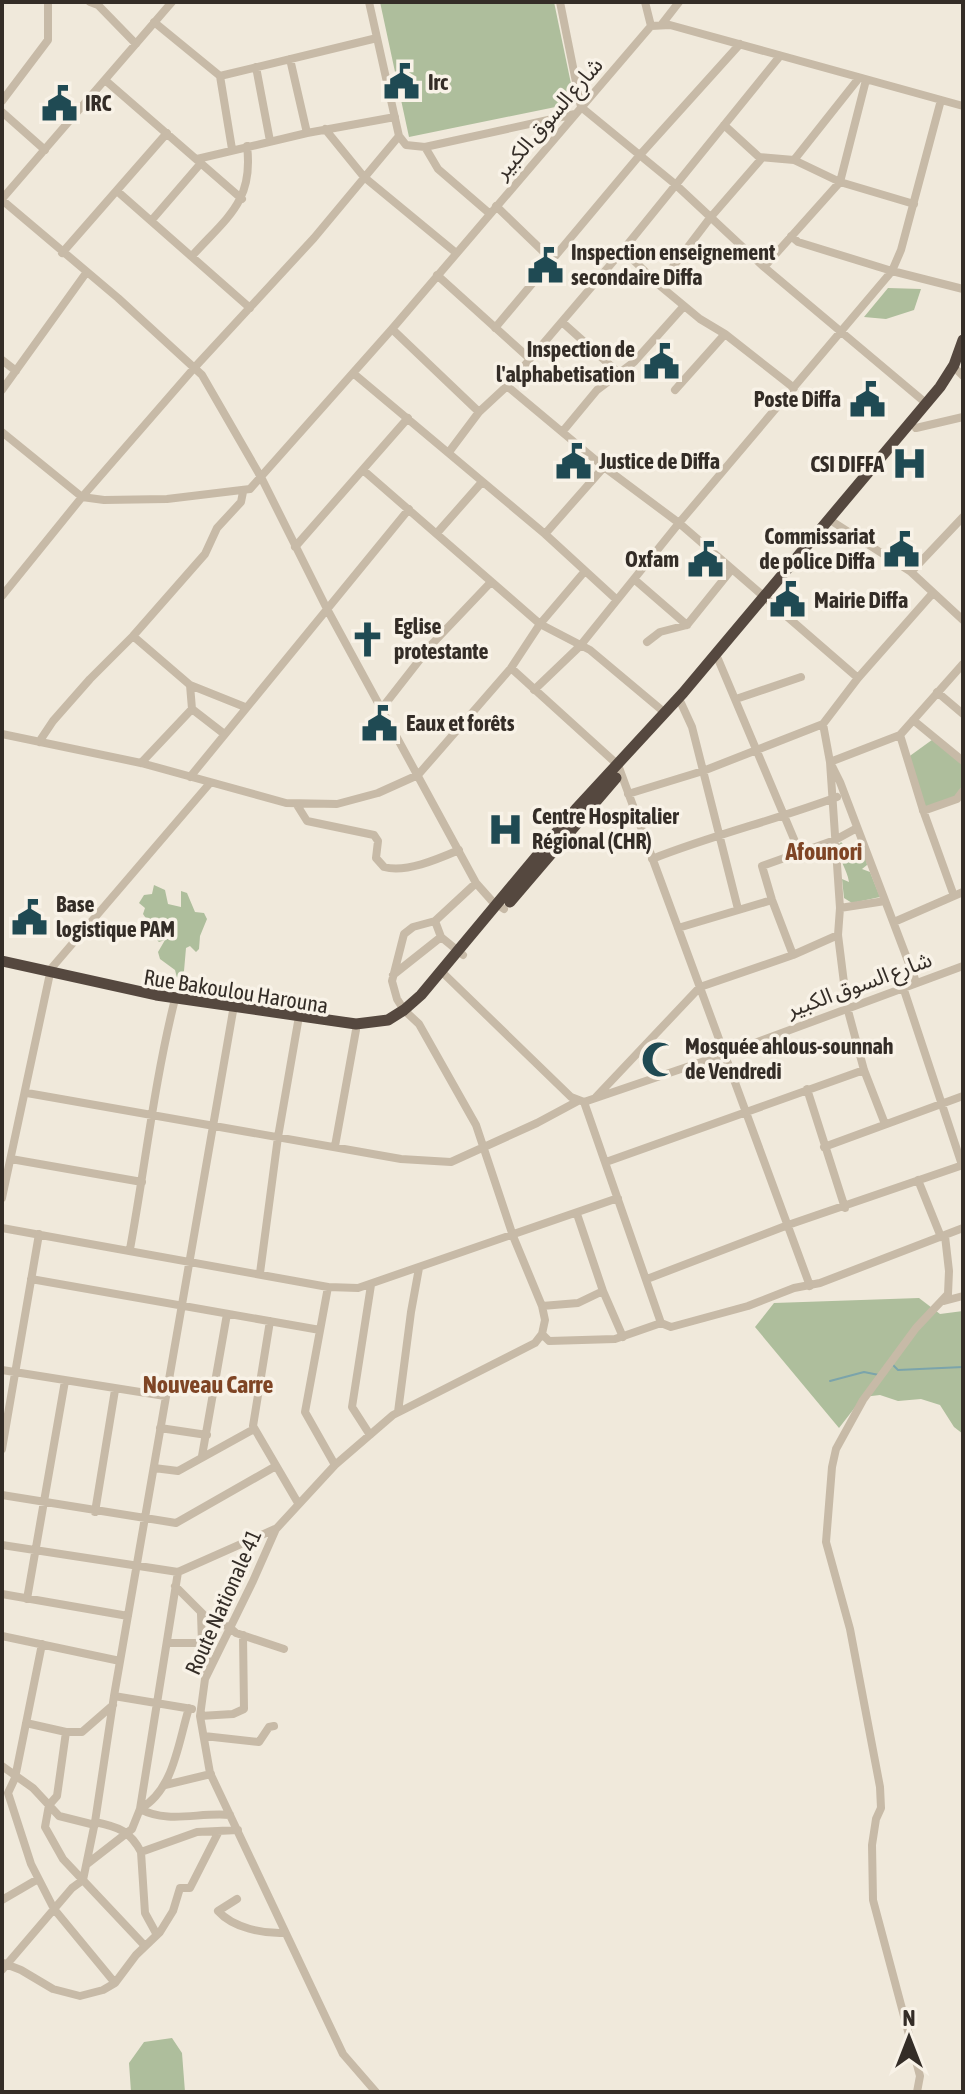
<svg xmlns="http://www.w3.org/2000/svg" width="965" height="2094" font-family="'Asap Condensed','Noto Sans Arabic',sans-serif">
	<style>
		.green { fill: #aebe9c }
		.lines { fill: none; stroke-linecap: round; stroke-linejoin: round }
		.stream { stroke: #7ba4ab; stroke-width: 2 }
		.minor { stroke: #c7baa7; stroke-width: 8 }
		.highway { stroke: #55483f; stroke-width: 11 }
		.labels { text-anchor: middle; dominant-baseline: central; stroke-width: 7; stroke-linejoin: round; paint-order: stroke }
		.poi-label { font-size: 22px; font-weight: bold; fill: #342d27; stroke: #f8f2e7; text-anchor: start }
		.street-label { font-size: 22px; fill: #342d27; stroke: #f8f2e7 }
		.neighbourhood-label { font-size: 24px; font-weight: bold; fill: #7f4525; stroke: #f8f2e7 }
	</style>
	<rect width="100%" height="100%" fill="#f0e9db"/>
	<path class="green" d="M380,2H554L575,103L409,137Z
		M888,288L921,289L914,310L886,319L864,317Z
		M936,737L963,762C963,803 959,797 923,810L907,758Z
		M841,842L845,846L860,843L865,848L867,865L862,869L870,872L880,897L852,903L844,898L842,879L849,882C847,869 839,860 837,847Z
		M154,885L165,890L168,904L181,907V891L187,893L195,912L204,913L207,919L200,936L199,949L196,952L190,946L186,948L184,971L177,978L175,970L160,959L158,952L165,940L159,942L156,939V933L143,914L145,908L139,903L144,895L152,894Z
		M919,1298L940,1314L963,1311V1434L954,1427L940,1405L921,1399L898,1401L880,1395L863,1397L839,1428L755,1327L774,1303Z
		M172,2038L182,2053L185,2092H131L129,2063L144,2042Z"/>
	<g class="lines">
		<path class="stream" d="M893,1365L898,1370L963,1367
			M830,1381L864,1372L879,1375"/>
		<path class="minor" d="M90,2L98,5L136,44
			M369,2L399,136L406,145L425,147L575,114
			M560,2L581,107L675,184L764,267L927,404
			M645,2L651,26
			M154,22L220,76L232,149
			M662,24L679,2
			M290,59L307,133
			M256,67L270,141
			M220,76L377,38
			M105,80L242,199
			M2,101L48,40V2
			M2,112L45,150
			M724,125L759,157L794,160L840,182L914,204
			M325,129L364,177L455,252
			M425,147L438,169L489,213
			M197,159L307,133L395,117
			M794,160L859,78
			M117,191L250,308
			M2,199L172,2
			M2,200L118,298L202,375L262,479L327,609L476,883L492,901L504,909
			M496,206L553,261
			M151,221L201,163
			M791,236L798,242L892,271L963,289
			M623,250L659,285L700,319L725,334L794,388
			M62,253L167,133
			M192,256C226,218 254,202 247,146
			M764,267L840,182L866,80
			M437,275L529,358
			M659,285L710,218L762,158
			M562,322L620,374
			M495,328L639,156L740,44
			M392,329L479,412
			M2,360L16,371
			M958,371L963,376
			M353,373L545,534L617,600
			M507,386L604,467L679,523L858,678
			M2,390L86,273
			M675,390L725,334
			M916,428L963,417
			M563,431L597,390L634,362L684,306
			M2,432L82,497L104,500L167,499L250,489L392,329L651,26L670,25L963,106
			M449,452L479,412L507,386L623,250L780,56
			M363,470L540,624L590,650L664,712
			M830,520L911,572L963,620
			M437,533L482,482
			M545,534L604,467
			M295,547L408,418
			M911,572L963,517
			M635,580L687,625L732,569
			M2,596L82,497L195,367L314,238L399,136
			M133,636L190,685
			M647,642L660,632L687,625
			M718,659L799,851
			M511,668L540,624L585,571
			M534,690L580,646L679,523L892,271L901,250L941,100
			M937,692L963,714
			M736,699L801,677
			M681,703L692,727L738,909
			M382,708L432,644L491,582
			M192,709L190,685L245,707
			M913,720L963,761
			M823,724L830,762L840,782L916,982
			M2,734L141,763L286,803L337,804L378,793L418,775L511,668L618,765L810,1286
			M900,735L923,810L954,896
			M39,742L53,721L90,679L133,636L205,554L217,528L241,502L243,492
			M141,763L192,709L223,733
			M190,777L409,509
			M628,794L703,771L823,724L858,678L932,594
			M297,805L307,821L374,835L378,841L376,858L384,867C406,873 438,859 459,850
			M923,811L957,799L963,791
			M652,859C712,835 776,820 837,797
			M840,908L885,901
			M435,921L476,883
			M894,922L963,892
			M678,928L772,900
			M793,955L772,900L762,866L835,840L857,828
			M49,971L210,783
			M442,972L571,1097L584,1102L725,1054L963,966
			M393,975L441,937L463,955
			M903,987L962,1165
			M807,1089L845,1208
			M27,1093L401,1159L451,1162L537,1123L578,1101
			M596,1097L700,987L793,955L838,935
			M584,1102L661,1323L671,1327L748,1306L794,1288L820,1283L963,1228
			M885,1124L864,1070L847,1007L838,935L840,908L830,762L900,735L963,664
			M335,1146L356,1030
			M824,1147L963,1096
			M11,1159L142,1182
			M606,1162L864,1070
			M918,1180L941,1237
			M2,1198L49,978
			M577,1214L603,1291L623,1337
			M2,1228L328,1287L358,1288L618,1198
			M130,1249C145,1167 154,1084 174,1003
			M260,1273L278,1137L298,1022
			M31,1279L320,1330
			M647,1279L788,1225L963,1165
			M328,1287L305,1412L335,1465
			M944,1301L963,1296
			M542,1306L578,1303L603,1291
			M270,1321L253,1426L298,1503
			M542,1334L549,1341L615,1339L661,1323
			M2,1370L165,1396
			M398,1412L411,1312L419,1268
			M160,1428L207,1435
			M370,1435L352,1407L371,1285
			M2,1449L39,1234
			M202,1456L227,1314
			M154,1468L178,1471L254,1429
			M2,1495L176,1523L276,1466
			M95,1512L115,1390
			M2,1545L178,1572L275,1529
			M175,1586L209,1620L229,1627L236,1633L284,1649
			M2,1594L128,1616
			M27,1599L65,1381
			M201,1614L202,1643L207,1660L206,1670
			M2,1636L120,1661
			M167,1643H202
			M42,1644L15,1778L8,1793L31,1864L54,1909L115,1983L136,1955L160,1932L173,1911L180,1888H190L218,1833
			M114,1696L192,1709
			M200,1716L233,1714L244,1709L243,1635
			M26,1723L66,1732H82L113,1705
			M66,1732L57,1796L49,1805L45,1827L63,1859L145,1946
			M204,1736L259,1742L269,1727L274,1726
			M2,1766L33,1788L59,1816L95,1825
			M165,1785L211,1774
			M140,1809C174,1790 178,1743 189,1708
			M140,1809C168,1824 199,1812 230,1815
			M95,1822C119,1827 130,1831 141,1852L197,1832L238,1830
			M141,1852L145,1913L157,1935
			M87,1864L132,1829L140,1809L178,1572
			M237,1899L218,1911C233,1928 264,1934 285,1933
			M2,1900L38,1879
			M3,1963L21,1970L53,1989L80,1996L103,1990L115,1983
			M2,1970L72,1888L83,1880L95,1822L114,1696L233,1011
			M376,2092L343,2054L210,1773L200,1716L205,1679L253,1581L276,1529L335,1465L393,1415L535,1343L542,1334L545,1320L542,1306L513,1236L476,1125L419,1024L404,1010L397,999L392,981L404,934L413,927L435,921L441,937
			M917,2092L920,2076L873,1900L872,1845L876,1819L881,1808L880,1787L850,1629L826,1542L832,1467L836,1449L863,1400L916,1328L948,1294L949,1271L945,1236"/>
		<path class="highway" d="M510,902L616,778
			M2,961L156,995L356,1024L388,1020L404,1010L421,995L576,809L683,693L940,387L954,365L963,340"/>
	</g>
	<defs>
		<symbol id="civic-bare" viewBox="-9 -9 18 18"><path d="M-.6-6.5H3V-4.5H.6V-3L4-1V1h2V6H-6V1h2V-1L-.6-3ZM-1.2 2.5V6h2.4V2.5Z" fill="#1f4a53" stroke="#f8f2e7" stroke-width="2.5" paint-order="stroke"/></symbol>
		<symbol id="hospital-bare" viewBox="-9 -9 18 18"><path d="M-5-5h3v3.5h4V-5h3V5h-3V1.5h-4V5h-3Z" fill="#1f4a53" stroke="#f8f2e7" stroke-width="2.5" paint-order="stroke"/></symbol>
		<symbol id="church-bare" viewBox="-9 -9 18 18"><path d="M-1.2-6h2.4v3.5h3.3v2.4h-3.3V6h-2.4V-.1h-3.3v-2.4h3.3Z" fill="#1f4a53" stroke="#f8f2e7" stroke-width="2.5" paint-order="stroke"/></symbol>
		<symbol id="mosque-bare" viewBox="-9 -9 18 18"><path d="M3.5-4.9A6 6 0 1 0 3.5 4.9A5 5 0 1 1 3.5-4.9Z" fill="#1f4a53" stroke="#f8f2e7" stroke-width="2.5" paint-order="stroke"/></symbol>
	</defs>
	<g fill-rule="evenodd">
		<use href="#civic-bare" x="376" y="56" width="51" height="51"/>
		<use href="#civic-bare" x="34" y="78" width="51" height="51"/>
		<use href="#civic-bare" x="520" y="240" width="51" height="51"/>
		<use href="#civic-bare" x="636" y="336" width="51" height="51"/>
		<use href="#civic-bare" x="842" y="374" width="51" height="51"/>
		<use href="#civic-bare" x="548" y="436" width="51" height="51"/>
		<use href="#hospital-bare" x="884" y="438" width="51" height="51"/>
		<use href="#civic-bare" x="876" y="524" width="51" height="51"/>
		<use href="#civic-bare" x="680" y="534" width="51" height="51"/>
		<use href="#civic-bare" x="762" y="574" width="51" height="51"/>
		<use href="#church-bare" x="342" y="614" width="51" height="51"/>
		<use href="#civic-bare" x="354" y="698" width="51" height="51"/>
		<use href="#hospital-bare" x="480" y="804" width="51" height="51"/>
		<use href="#civic-bare" x="4" y="892" width="51" height="51"/>
		<use href="#mosque-bare" x="634" y="1034" width="51" height="51"/>
	</g>
	<g class="labels">
		<g class="poi-label">
			<text x="428" y="82">Irc</text>
			<text x="85" y="103">IRC</text>
			<text x="571" y="252">Inspection enseignement<tspan x="571" dy="25">secondaire Diffa</tspan></text>
			<text x="635" y="349" text-anchor="end">Inspection de<tspan x="635" dy="25">l'alphabetisation</tspan></text>
			<text x="841" y="399" text-anchor="end">Poste Diffa</text>
			<text x="599" y="461">Justice de Diffa</text>
			<text x="884" y="464" text-anchor="end">CSI DIFFA</text>
			<text x="875" y="536" text-anchor="end">Commissariat<tspan x="875" dy="25">de police Diffa</tspan></text>
			<text x="679" y="559" text-anchor="end">Oxfam</text>
			<text x="814" y="600">Mairie Diffa</text>
			<text x="394" y="626">Eglise<tspan x="394" dy="25">protestante</tspan></text>
			<text x="406" y="723">Eaux et forêts</text>
			<text x="532" y="816">Centre Hospitalier<tspan x="532" dy="25">Régional (CHR)</tspan></text>
			<text x="56" y="904">Base<tspan x="56" dy="25">logistique PAM</tspan></text>
			<text x="685" y="1046">Mosquée ahlous-sounnah<tspan x="685" dy="25">de Vendredi</tspan></text>
		</g>
		<g class="street-label">
			<text transform="translate(548 118) rotate(-49)">شارع السوق الكبير</text>
			<text transform="translate(859 984) rotate(-20)">شارع السوق الكبير</text>
			<text transform="translate(236 991) rotate(9)">Rue Bakoulou Harouna</text>
			<text transform="translate(223 1602) rotate(-66)">Route Nationale 41</text>
		</g>
		<g class="neighbourhood-label">
			<text x="824" y="851">Afounori</text>
			<text x="208" y="1384">Nouveau Carre</text>
		</g>
	</g>
	<rect width="965" height="2094" fill="none" stroke="#342d27" stroke-width="8"/>
	<g transform="translate(909 2038)" stroke="#f8f2e7" stroke-width="6" paint-order="stroke">
	<path d="M0-6L14 30L0 20L-14 30Z" fill="#342d27"/>
	<text y="-12" font-size="22" font-weight="bold" text-anchor="middle" fill="#342d27">N</text>
	</g>
</svg>
